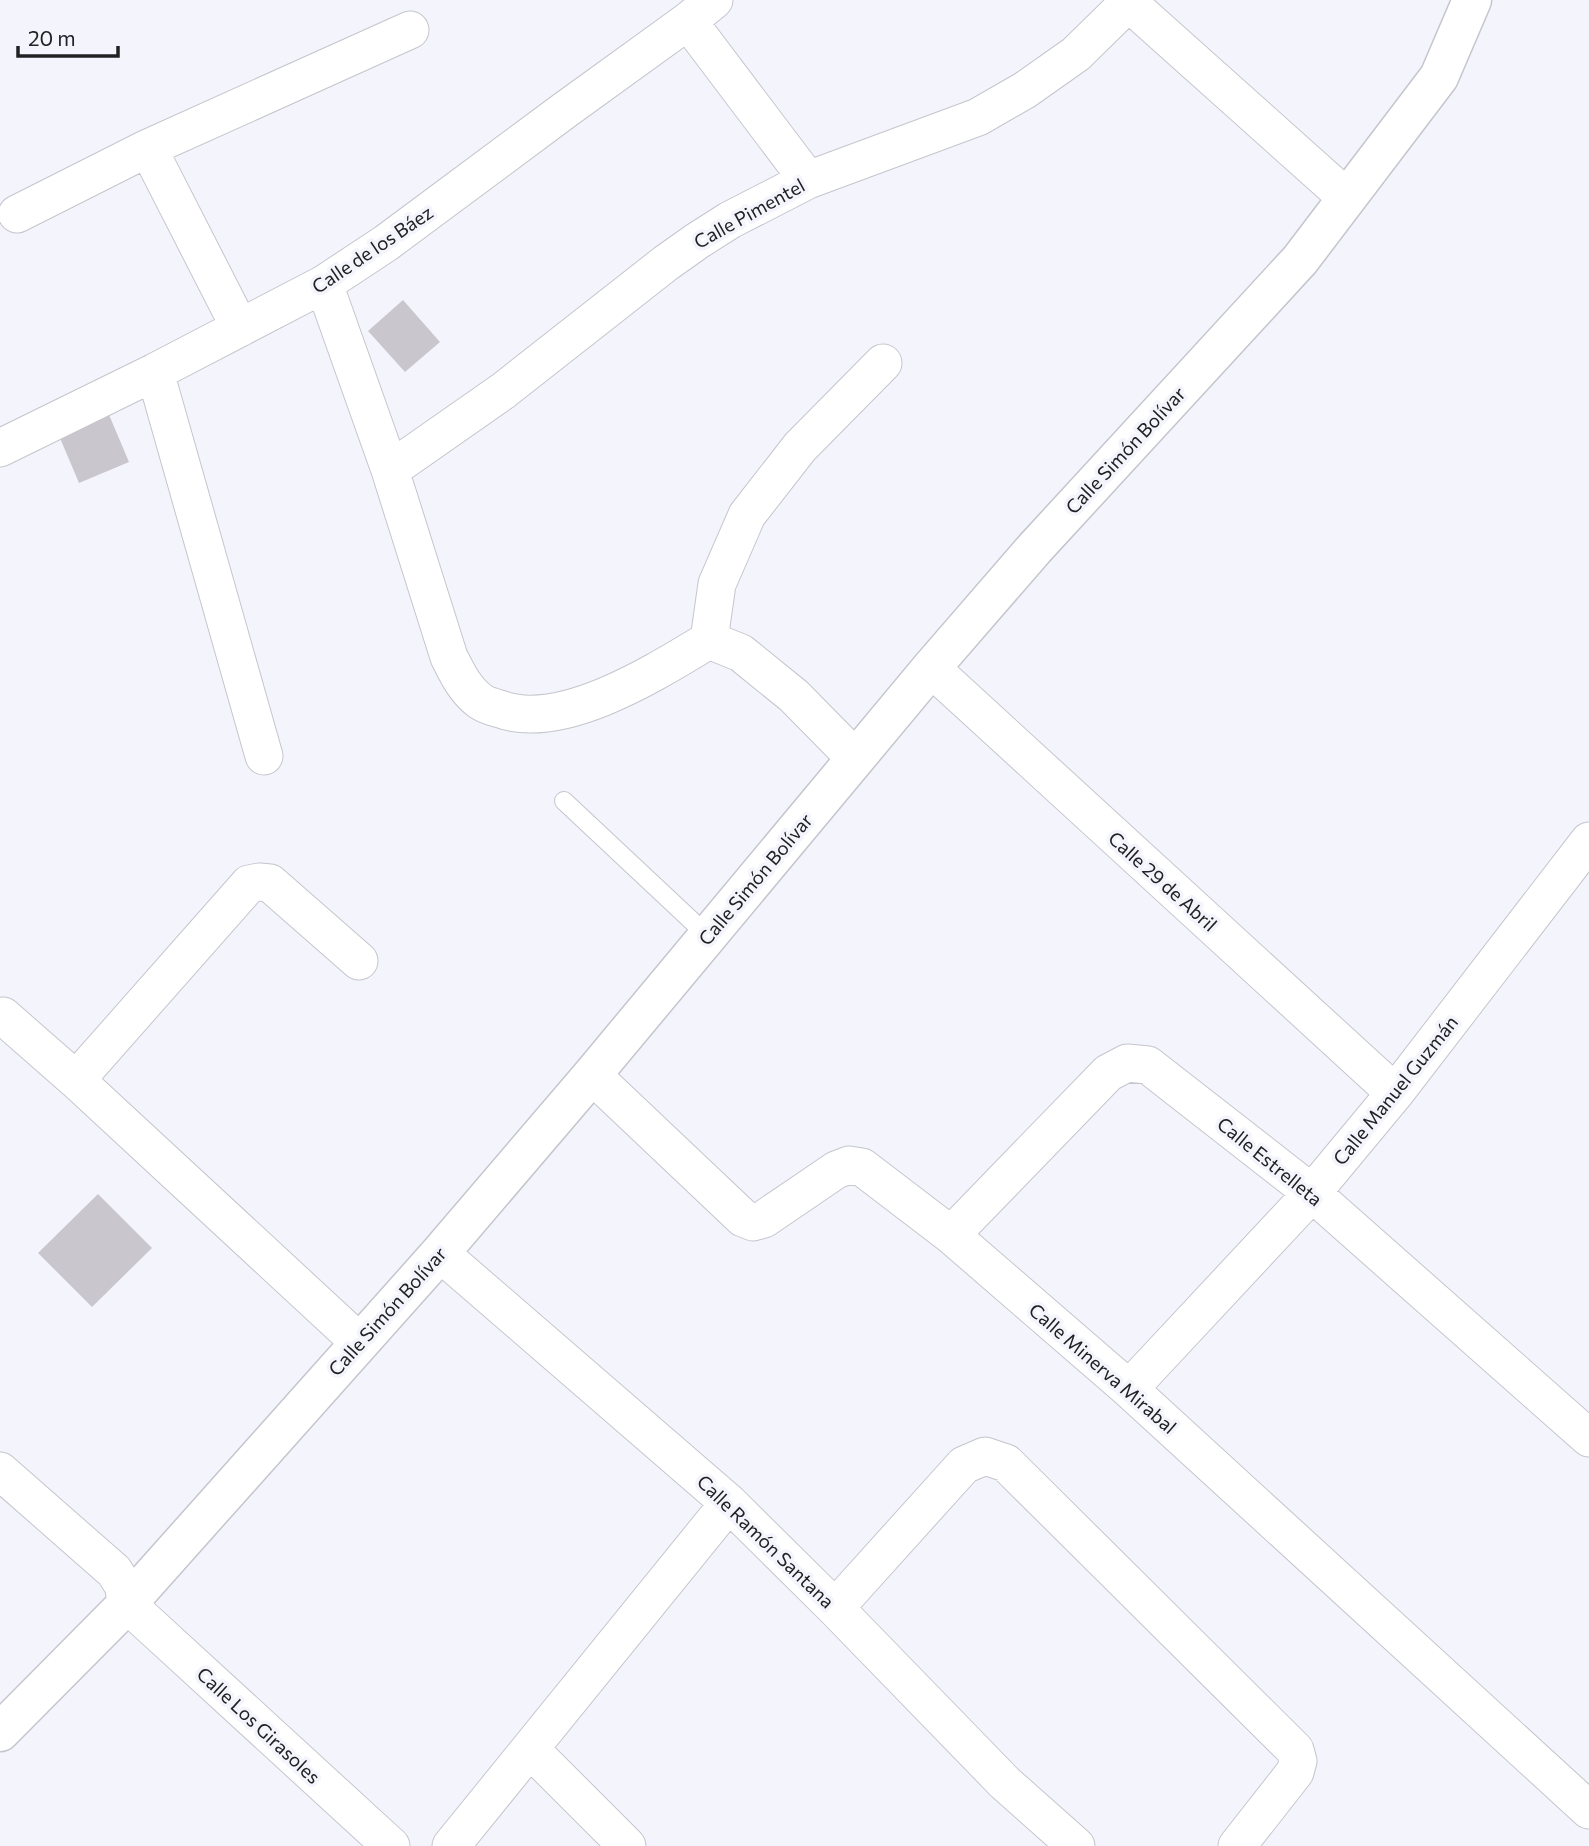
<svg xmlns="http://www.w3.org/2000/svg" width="1589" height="1846" font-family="Commissioner,sans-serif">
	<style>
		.building { fill: #cac6cd }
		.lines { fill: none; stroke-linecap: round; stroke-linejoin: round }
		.lane-casing { stroke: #c5c5cd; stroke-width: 20 }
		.street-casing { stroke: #c5c5cd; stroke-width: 39 }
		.secondary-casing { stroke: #c5c5cd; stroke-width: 41 }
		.lane { stroke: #fff; stroke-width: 18 }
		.street { stroke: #fff; stroke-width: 37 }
		.secondary { stroke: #fff; stroke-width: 38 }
		.labels { text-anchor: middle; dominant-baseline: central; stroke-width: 7; stroke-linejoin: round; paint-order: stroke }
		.street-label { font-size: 19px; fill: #212124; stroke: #f4f4fc }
	</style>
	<rect width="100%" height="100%" fill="#f4f4fc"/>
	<path class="building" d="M403,300L440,342L405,372L368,331Z
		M107,410L129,462L79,483L57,431Z
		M98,1194L152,1248L92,1307L38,1253Z"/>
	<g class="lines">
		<defs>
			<path id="lane" d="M564,801L708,936"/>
			<path id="street" d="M1129,3L1347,198
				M688,21L808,180
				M148,148L240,328
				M17,214L148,148L410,30
				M324,284L390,470L449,657C457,673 465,690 480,701C485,705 493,707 500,709C562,732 656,672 709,640L741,653L794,696L855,758
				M155,372L264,756
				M0,448L155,372L324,284L386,243L565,110L688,21L714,0
				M390,470L503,391L666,263L697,241L730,220L808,180L978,117L1025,90L1076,54L1131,0
				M709,640L717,584L747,515L800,447L883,363
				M931,668L1395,1093
				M3,1016L76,1080L359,1342
				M592,1075L743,1218L753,1222L764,1219L836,1170L849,1165L862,1167L951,1235L1129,1389L1589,1810
				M76,1080L249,884L259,882L270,883L359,961
				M951,1235L1108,1073L1127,1063L1148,1065L1312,1193L1589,1438
				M440,1253L729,1503L835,1608L1005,1783L1076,1846
				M1129,1389L1312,1193L1395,1093L1589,841
				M0,1471L114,1571L123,1585L127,1604L391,1846
				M835,1608L964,1465L985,1456L1006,1463L1295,1750L1298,1761L1295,1772L1237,1846
				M530,1749L627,1846
				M451,1846L729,1503"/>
			<path id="secondary" d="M0,1732L127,1604L440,1253L592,1075L931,668L1035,548L1300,260L1439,77L1472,0"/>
		</defs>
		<use href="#lane" class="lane-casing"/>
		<use href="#street" class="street-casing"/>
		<use href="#secondary" class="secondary-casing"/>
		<use href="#lane" class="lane"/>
		<use href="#street" class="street"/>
		<use href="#secondary" class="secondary"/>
	</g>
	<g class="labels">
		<g class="street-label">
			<text transform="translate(749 213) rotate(-29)">Calle Pimentel</text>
			<text transform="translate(372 249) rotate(-34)">Calle de los Báez</text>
			<text transform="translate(1125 450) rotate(-47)">Calle Simón Bolívar</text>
			<text transform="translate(755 879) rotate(-50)">Calle Simón Bolívar</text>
			<text transform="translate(1163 881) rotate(42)">Calle 29 de Abril</text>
			<text transform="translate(1395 1090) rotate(-51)">Calle Manuel Guzmán</text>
			<text transform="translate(1270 1161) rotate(39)">Calle Estrelleta</text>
			<text transform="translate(387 1311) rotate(-48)">Calle Simón Bolívar</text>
			<text transform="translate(1103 1368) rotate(41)">Calle Minerva Mirabal</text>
			<text transform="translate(766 1541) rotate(44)">Calle Ramón Santana</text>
			<text transform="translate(259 1725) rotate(43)">Calle Los Girasoles</text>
		</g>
	</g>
	<path d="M18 46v10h100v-10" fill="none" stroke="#212124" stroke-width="3.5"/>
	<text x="28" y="46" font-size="21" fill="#212124" stroke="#f4f4fc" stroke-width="5" paint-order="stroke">20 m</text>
</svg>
